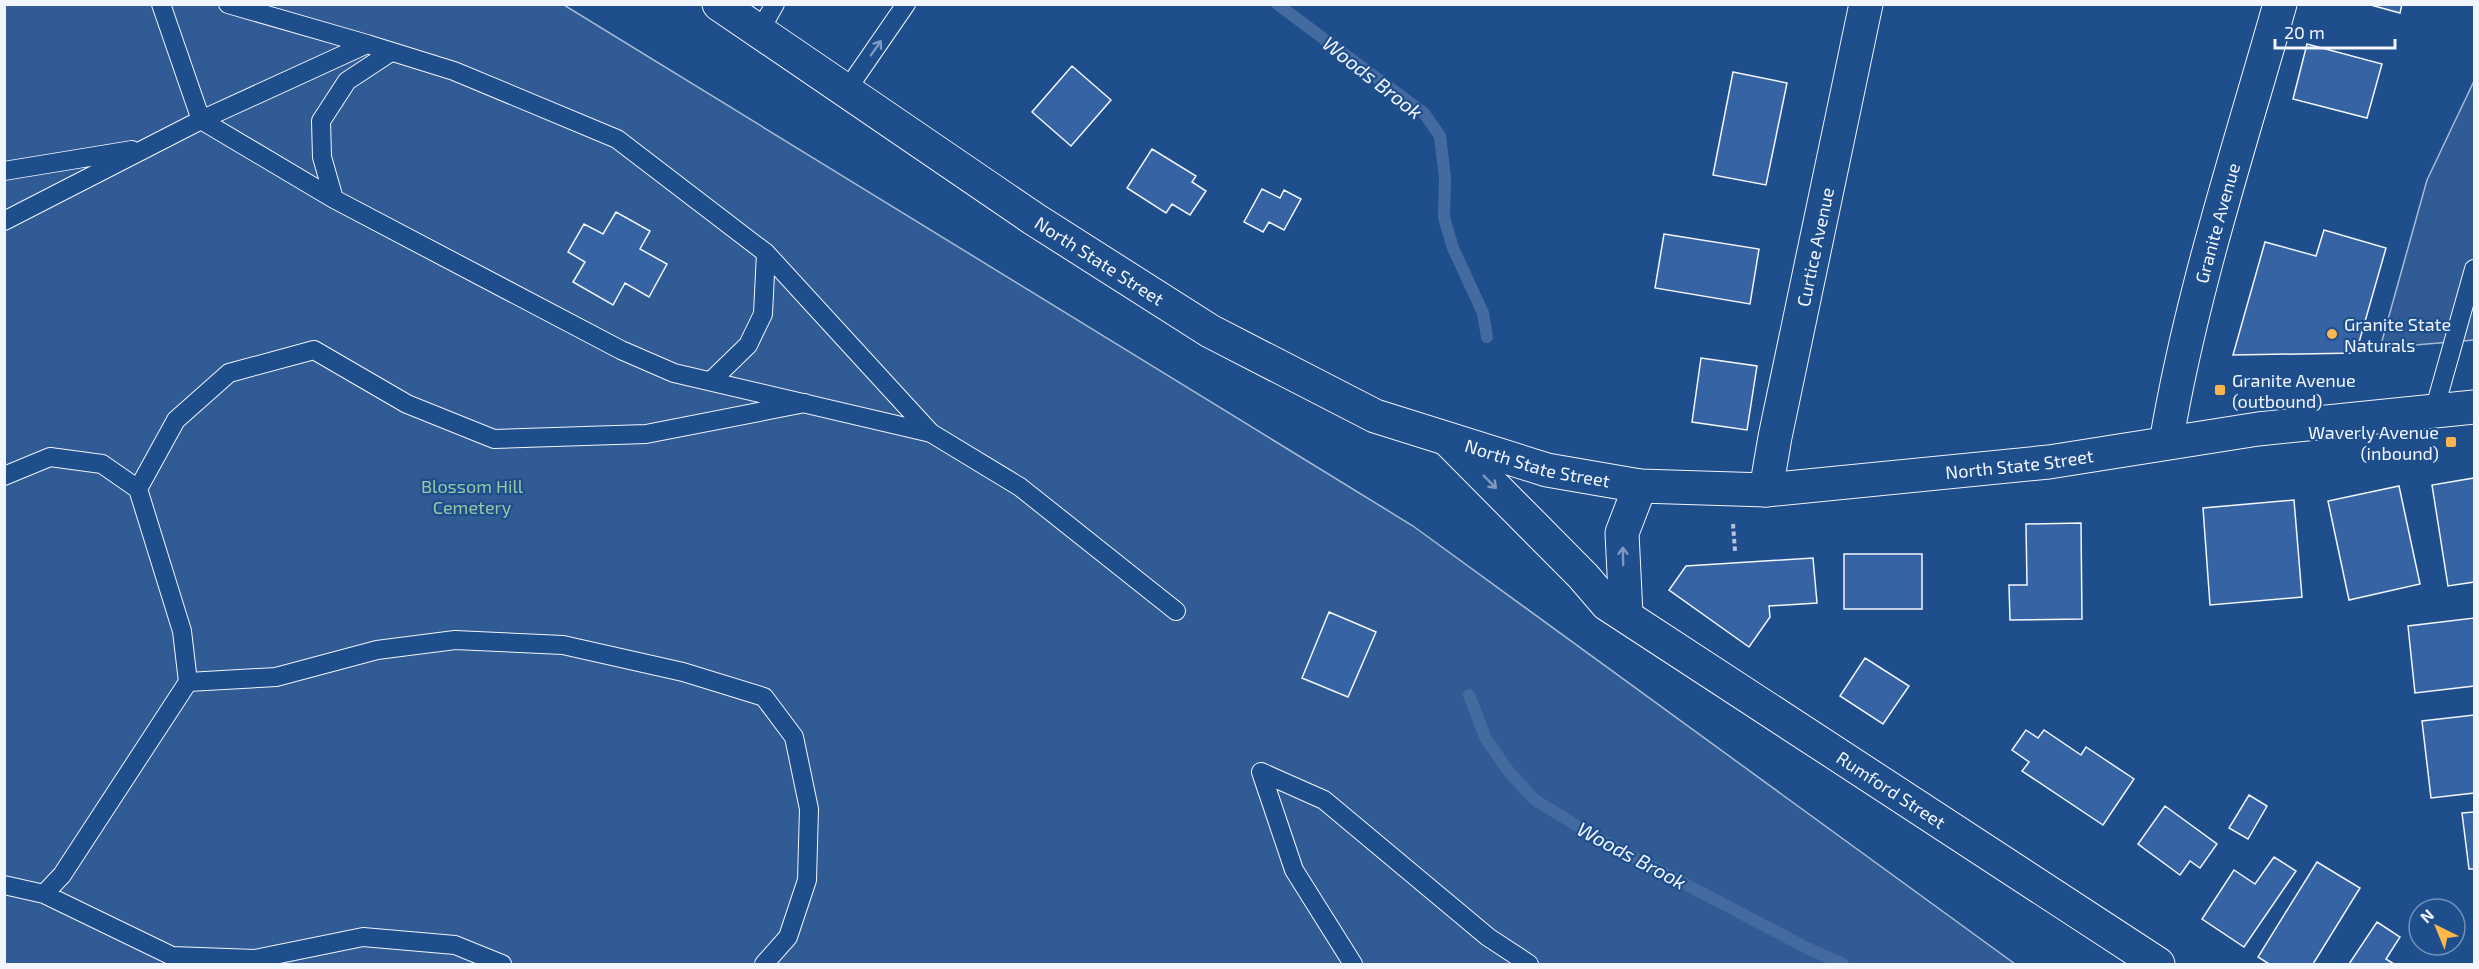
<svg xmlns="http://www.w3.org/2000/svg" width="2479" height="969" font-family="'Exo 2',sans-serif">
	<style>
		.built { fill: #305b95; stroke: #a8bbd7; stroke-width: 1.5 }
		.lines { fill: none; stroke-linecap: round; stroke-linejoin: round }
		.stream { stroke: #446ba0; stroke-width: 12 }
		.building { fill: #3563a3; stroke: #f2f6ff; stroke-width: 1.5 }
		.service-casing { stroke: #f2f6ff; stroke-width: 20 }
		.minor-casing { stroke: #f2f6ff; stroke-width: 35 }
		.primary-casing { stroke: #f2f6ff; stroke-width: 35 }
		.path { stroke: #b3c4dc; stroke-width: 4; stroke-dasharray: 4.5 3; stroke-linecap: butt }
		.service { stroke: #1f4e8c; stroke-width: 18 }
		.minor { stroke: #1f4e8c; stroke-width: 33 }
		.primary { stroke: #1f4e8c; stroke-width: 33 }
		.oneway { stroke: #7e9ac0 }
		.poi-dot { fill: #ffb74d; stroke: #1f4e8c; stroke-width: 2 }
		.labels { text-anchor: middle; dominant-baseline: central; stroke-width: 4.5; stroke-linejoin: round; paint-order: stroke }
		.street-label { font-size: 18px; fill: #f2f6ff; stroke: #1f4e8c }
		.poi-label { font-size: 18px; fill: #f2f6ff; stroke: #1f4e8c; text-anchor: start }
		.park-label { font-size: 18px; fill: #97c8a6; stroke: #1f4e8c }
		.water-label { font-size: 20px; font-style: italic; fill: #f2f6ff; stroke: #1f4e8c }
	</style>
	<rect width="100%" height="100%" fill="#1f4e8c"/>
	<path class="built" d="M5,4L564,5L1413,526L2015,964H5Z
		M2474,81V340L2380,348L2427,180Z"/>
	<g class="lines">
		<path class="stream" d="M1277,4L1424,113L1440,136L1445,178L1444,217L1453,248L1483,313L1487,337
			M1469,695L1486,739L1509,772L1535,800L1599,839L1809,949L1843,964"/>
	</g>
	<path class="building" d="M2367,4H2402L2400,13Z
		M2307,44L2382,64L2367,118L2293,99Z
		M1072,66L1111,100L1071,146L1032,112Z
		M1733,72L1787,83L1766,185L1713,175Z
		M1152,149L1196,176L1192,182L1206,191L1190,215L1172,204L1166,213L1127,188Z
		M1262,189L1280,198L1284,190L1301,199L1284,230L1269,222L1263,232L1244,222Z
		M616,212L650,231L640,249L667,264L649,297L625,283L613,305L573,282L585,262L568,252L584,224L603,234Z
		M2324,230L2386,248L2356,353L2233,355L2265,242L2316,256Z
		M1664,234L1759,249L1750,304L1655,288Z
		M1701,358L1757,366L1747,430L1692,422Z
		M2474,478V582L2448,586L2432,485Z
		M2399,486L2420,584L2349,600L2328,501Z
		M2294,500L2302,597L2210,605L2203,508Z
		M2081,523L2082,619L2010,620L2009,585H2027L2026,524Z
		M1844,554H1922V609H1844Z
		M1813,558L1817,603L1769,606L1770,617L1749,647L1669,590L1686,566Z
		M1329,612L1376,632L1348,697L1302,678Z
		M2474,618V686L2415,693L2408,626Z
		M1865,658L1909,686L1883,724L1840,696Z
		M2474,715V793L2431,798L2422,721Z
		M2026,730L2038,738L2044,730L2081,755L2086,747L2134,779L2103,825L2022,771L2029,762L2012,750Z
		M2249,795L2267,806L2248,839L2229,828Z
		M2165,806L2217,844L2200,868L2190,861L2180,875L2138,844Z
		M2474,812V869H2469L2462,813Z
		M2274,857L2296,871L2244,947L2202,919L2234,870L2255,884Z
		M2317,862L2360,888L2313,964H2269L2258,957Z
		M2377,922L2400,937L2386,959L2394,964H2349Z"/>
	<g class="lines">
		<defs>
			<path id="service" d="M161,4L201,120L367,44L454,71L617,139L766,253L931,433L1020,487L1176,611
				M228,4L367,44
				M759,32L775,4
				M846,91L906,4
				M4,171L132,150
				M334,199L322,157L321,121L347,81L391,52
				M4,221L201,120L334,199L621,350L674,373L931,433
				M711,381L748,345L763,314L766,253
				M2434,411L2474,269
				M4,476L50,457L102,464L138,489
				M188,682L276,677L377,650L455,640L563,645L683,672L764,697L794,737L809,809L807,880L788,937L764,964
				M1261,772L1324,800L1488,937L1529,964
				M1261,772L1294,870L1353,964
				M4,885L44,894L62,875L188,682L182,631L138,489L176,420L229,373L314,350L407,404L494,439L646,434L805,403
				M44,894L172,956L255,959L363,937L455,945L502,964"/>
			<g id="minor">
				<path id="s1" d="M1448,440L1583,576L1607,604L2158,964"/>
				<path id="s2" d="M2166,443C2191,294 2239,149 2280,4"/>
				<path id="s3" d="M1766,490L1775,437L1866,4"/>
				<path d="M1626,614L1622,533L1640,486"/>
			</g>
			<g id="primary">
				<path id="s4" d="M719,4L1034,219L1210,331L1375,416L1547,470L1640,486L1766,490L2049,462L2258,429L2474,407"/>
			</g>
		</defs>
		<use href="#service" class="service-casing"/>
		<use href="#minor" class="minor-casing"/>
		<use href="#primary" class="primary-casing"/>
		<path class="path" d="M1733,524L1735,551"/>
		<use href="#service" class="service"/>
		<use href="#minor" class="minor"/>
		<use href="#primary" class="primary"/>
	</g>
	<defs><path id="oneway-shaft" d="M-6 0H5M1.5-3L5.5 0L1.5 3" fill="none" stroke-width="1.6" stroke-linecap="round" stroke-linejoin="round" transform="scale(1.5)"/></defs>
	<g class="oneway">
		<use href="#oneway-shaft" transform="translate(876 48) rotate(-55)"/>
		<use href="#oneway-shaft" transform="translate(1490 482) rotate(45)"/>
		<use href="#oneway-shaft" transform="translate(1623 556) rotate(-91)"/>
	</g>
	<g class="poi-dot">
		<circle cx="2332" cy="334" r="6"/>
		<rect x="2214" y="384" width="12" height="12" rx="3"/>
		<rect x="2445" y="436" width="12" height="12" rx="3"/>
	</g>
	<g class="labels">
		<g class="street-label">
			<text stroke="none"><textPath href="#s2" startOffset="226">Granite Avenue</textPath></text>
			<text stroke="none"><textPath href="#s3" startOffset="248">Curtice Avenue</textPath></text>
			<text stroke="none"><textPath href="#s4" startOffset="459">North State Street</textPath></text>
			<text stroke="none"><textPath href="#s4" startOffset="945">North State Street</textPath></text>
			<text stroke="none"><textPath href="#s4" startOffset="1431">North State Street</textPath></text>
			<text stroke="none"><textPath href="#s1" startOffset="568">Rumford Street</textPath></text>
		</g>
		<g class="poi-label">
			<text x="2344" y="324">Granite State<tspan x="2344" dy="21">Naturals</tspan></text>
			<text x="2232" y="380">Granite Avenue<tspan x="2232" dy="21">(outbound)</tspan></text>
			<text x="2439" y="432" text-anchor="end">Waverly Avenue<tspan x="2439" dy="21">(inbound)</tspan></text>
		</g>
		<g class="park-label">
			<text x="472" y="486">Blossom Hill<tspan x="472" dy="21">Cemetery</tspan></text>
		</g>
		<g class="water-label">
			<text transform="translate(1373 77) rotate(38)">Woods Brook</text>
			<text transform="translate(1632 855) rotate(28)">Woods Brook</text>
		</g>
	</g>
	<rect width="2479" height="969" fill="none" stroke="#f2f6ff" stroke-width="12"/>
	<g transform="translate(2437 927) rotate(317)"><circle r="28" fill="#1f4e8c" stroke="#7391ba" stroke-width="1.5"/>
	<path d="M0-4.5L10 22L0 15L-10 22Z" fill="#ffb74d"/>
	<text y="-9" font-size="16" font-weight="bold" text-anchor="middle" fill="#f2f6ff">N</text>
	</g>
	<path d="M2275 39v9h120v-9" fill="none" stroke="#f2f6ff" stroke-width="3"/>
	<text x="2284" y="39" font-size="18" fill="#f2f6ff" stroke="#1f4e8c" stroke-width="4.5" paint-order="stroke">20 m</text>
</svg>
